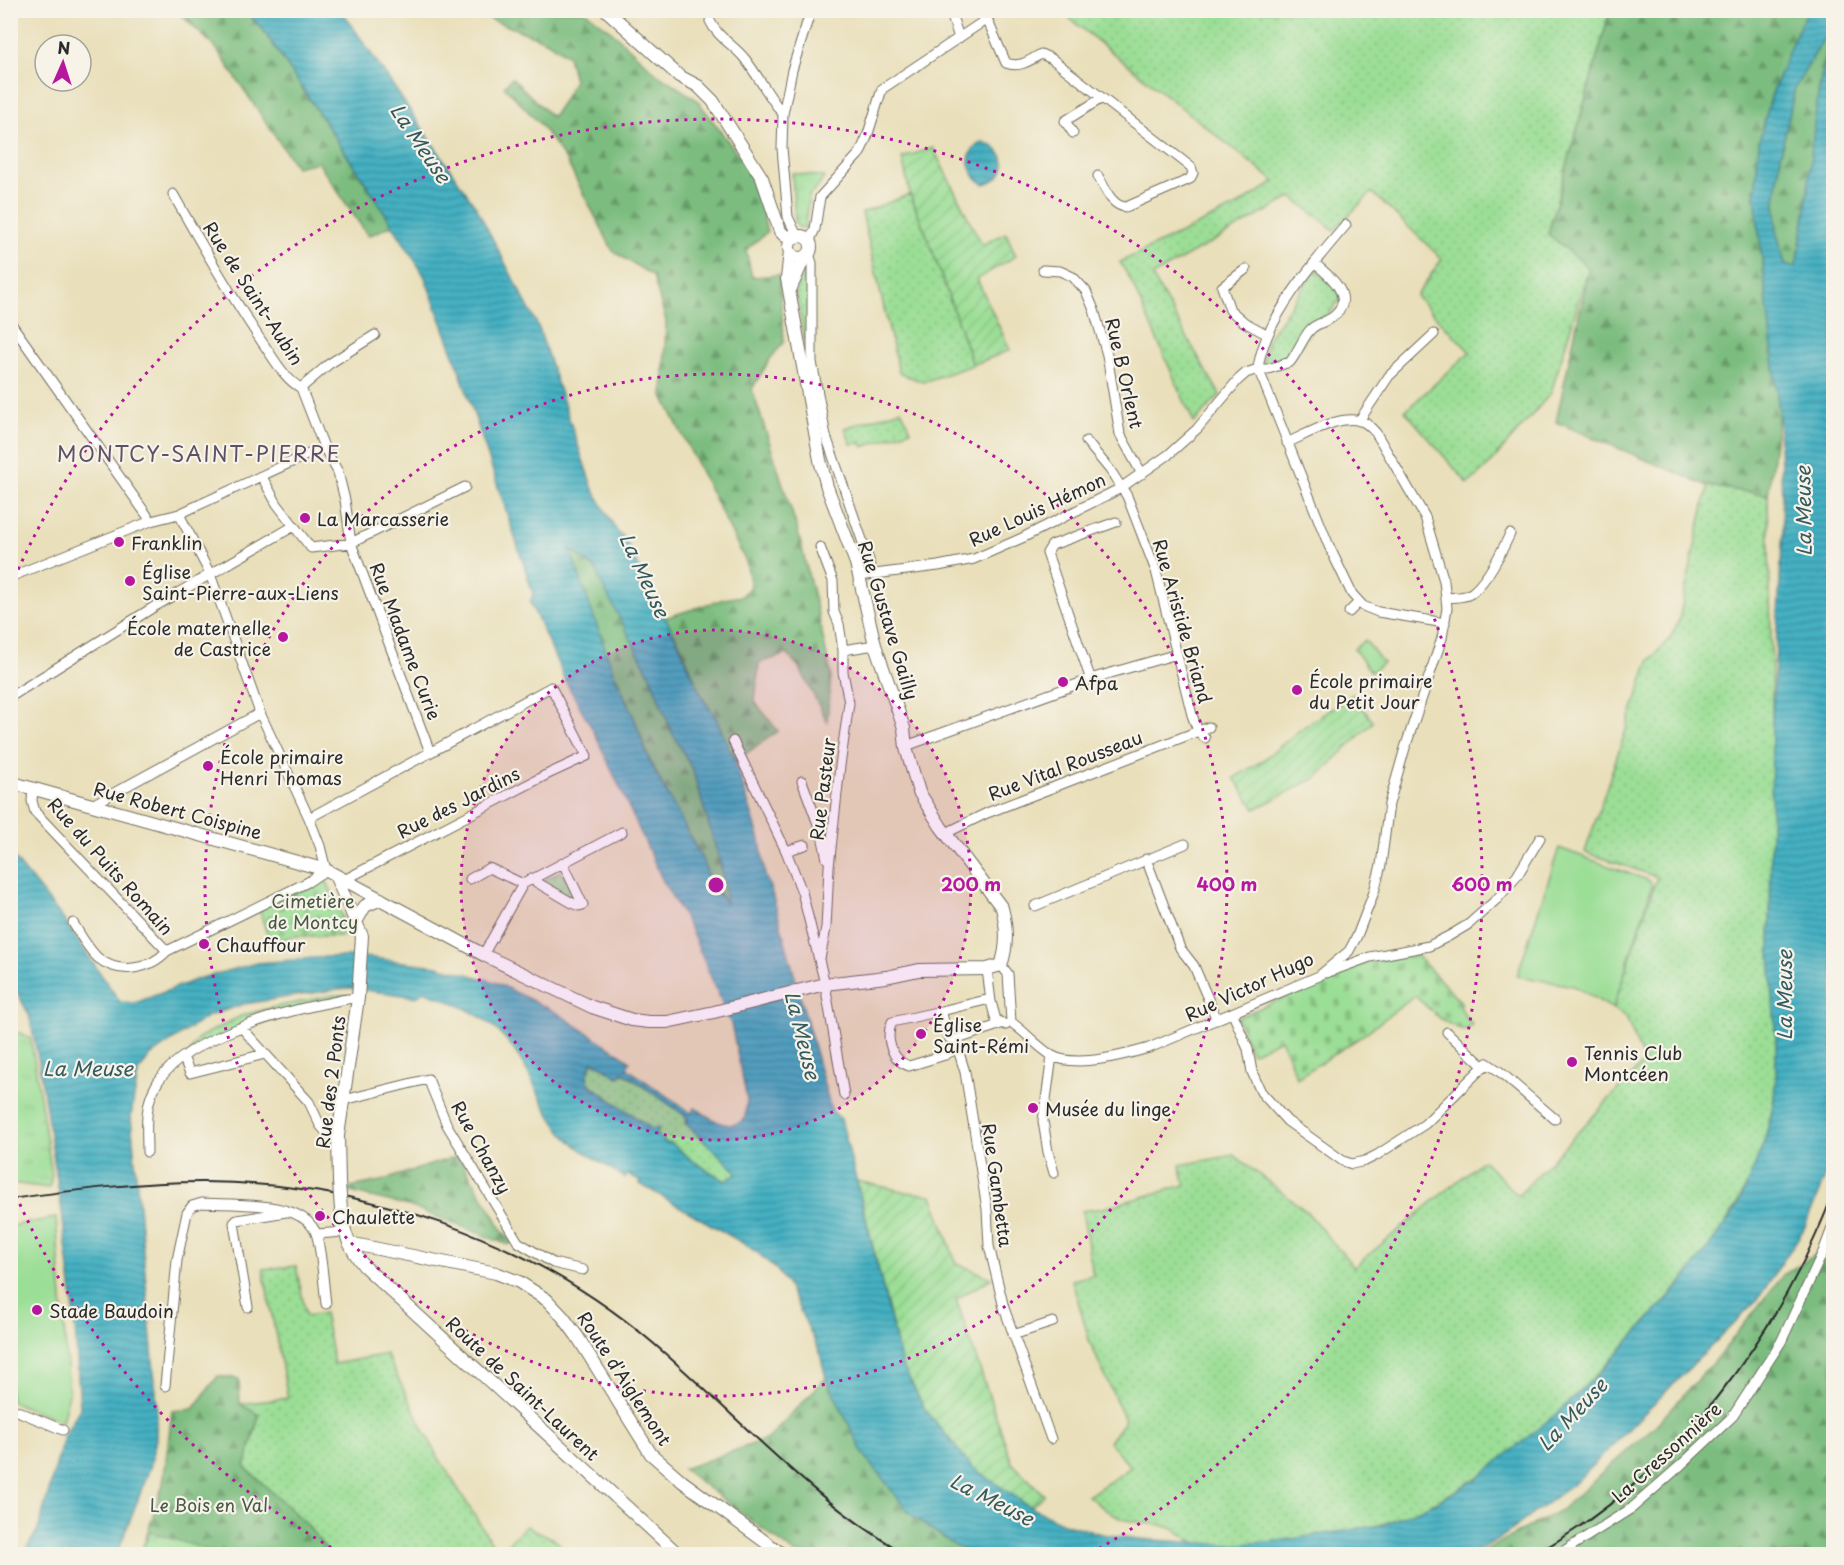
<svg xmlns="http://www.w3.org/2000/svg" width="1844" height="1565" font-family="'Playpen Sans',sans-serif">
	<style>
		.grass { fill: url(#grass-dots); stroke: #638460; stroke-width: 1.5 }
		.forest { fill: url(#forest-firs); stroke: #547455; stroke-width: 1.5 }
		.cemetery { fill: url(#cemetery-stones); stroke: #638460; stroke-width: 1.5 }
		.park { fill: url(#park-tufts); stroke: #638460; stroke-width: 1.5 }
		.garden { fill: url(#garden-furrows); stroke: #638460; stroke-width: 1.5 }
		.pitch { fill: #9bde96; stroke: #638460; stroke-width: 1.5 }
		.water { fill: url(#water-rules); stroke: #386e76; stroke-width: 1.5; fill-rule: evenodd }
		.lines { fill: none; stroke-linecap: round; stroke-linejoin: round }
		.minor-casing { stroke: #6e6a5d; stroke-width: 11 }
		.tertiary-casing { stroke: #6e6a5d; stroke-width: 14 }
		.minor { stroke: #fff; stroke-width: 9 }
		.tertiary { stroke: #fff; stroke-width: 12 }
		.rail { stroke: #2b2b2b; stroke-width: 2 }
		.tertiary-bridge-casing { stroke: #6e6a5d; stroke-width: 14; stroke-linecap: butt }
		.tertiary-bridge { stroke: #fff; stroke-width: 12 }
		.ring { fill: none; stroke: #b5179e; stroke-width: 3; stroke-dasharray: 3 6 }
		.poi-dot { fill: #b5179e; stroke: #f7f3e8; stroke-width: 2 }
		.labels { text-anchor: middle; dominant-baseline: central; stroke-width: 4.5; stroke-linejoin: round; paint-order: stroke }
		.street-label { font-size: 18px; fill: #2b2b2b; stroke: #f7f3e8 }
		.poi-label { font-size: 18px; fill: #2b2b2b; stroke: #f7f3e8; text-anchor: start }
		.park-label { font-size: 18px; fill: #475846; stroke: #f7f3e8 }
		.water-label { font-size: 20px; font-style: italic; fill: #345a60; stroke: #f7f3e8 }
		.quarter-label { font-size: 21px; letter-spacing: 1.5px; fill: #5d5165; stroke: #f7f3e8 }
		.centre { fill: #b5179e; stroke: #f7f3e8; stroke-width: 3 }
		.ring-label { font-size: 18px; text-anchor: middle; font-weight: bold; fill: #b5179e; stroke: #f7f3e8; stroke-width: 4.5; stroke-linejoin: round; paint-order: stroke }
	</style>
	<defs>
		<pattern id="grass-dots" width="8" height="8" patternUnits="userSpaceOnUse" patternTransform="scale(1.5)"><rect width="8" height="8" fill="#9bde96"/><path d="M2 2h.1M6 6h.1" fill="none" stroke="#86bf81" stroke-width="1.8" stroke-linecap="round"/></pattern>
		<pattern id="forest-firs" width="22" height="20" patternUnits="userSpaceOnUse" patternTransform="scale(1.5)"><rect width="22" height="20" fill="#7cbd7f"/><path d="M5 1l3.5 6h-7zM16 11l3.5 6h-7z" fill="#669a68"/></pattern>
		<pattern id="cemetery-stones" width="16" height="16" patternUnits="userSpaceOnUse" patternTransform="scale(1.5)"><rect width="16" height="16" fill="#9bde96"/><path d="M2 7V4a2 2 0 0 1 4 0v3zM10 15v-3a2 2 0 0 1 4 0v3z" fill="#86bf81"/></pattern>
		<pattern id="park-tufts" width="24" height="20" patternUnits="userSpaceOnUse" patternTransform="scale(1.5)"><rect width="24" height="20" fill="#9bde96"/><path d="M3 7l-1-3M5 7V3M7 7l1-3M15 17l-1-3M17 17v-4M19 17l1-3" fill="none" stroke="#86bf81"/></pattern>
		<pattern id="garden-furrows" width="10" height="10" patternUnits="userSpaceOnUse" patternTransform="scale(1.5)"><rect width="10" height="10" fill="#9bde96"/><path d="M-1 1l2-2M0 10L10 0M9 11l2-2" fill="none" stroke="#86bf81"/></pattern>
		<pattern id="water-rules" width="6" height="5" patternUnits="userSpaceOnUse" patternTransform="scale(1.5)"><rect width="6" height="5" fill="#44b0c2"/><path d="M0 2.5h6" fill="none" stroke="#398f9e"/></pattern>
	</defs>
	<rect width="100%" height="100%" fill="#f7f3e8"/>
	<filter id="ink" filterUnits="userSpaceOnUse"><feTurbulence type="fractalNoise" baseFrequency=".0167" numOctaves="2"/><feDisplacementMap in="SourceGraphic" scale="12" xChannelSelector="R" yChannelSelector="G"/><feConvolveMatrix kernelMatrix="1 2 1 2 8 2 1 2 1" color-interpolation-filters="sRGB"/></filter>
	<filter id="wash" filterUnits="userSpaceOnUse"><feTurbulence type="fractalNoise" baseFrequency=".008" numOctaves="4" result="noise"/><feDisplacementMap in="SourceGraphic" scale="24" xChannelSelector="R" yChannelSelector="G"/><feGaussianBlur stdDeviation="1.35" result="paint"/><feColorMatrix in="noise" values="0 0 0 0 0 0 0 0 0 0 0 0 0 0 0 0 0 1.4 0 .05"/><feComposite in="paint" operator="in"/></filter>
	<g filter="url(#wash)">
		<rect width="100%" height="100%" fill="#e9dfba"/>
		<path class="grass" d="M1060,11H1610L1548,234L1589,267L1551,393L1488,466L1468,484L1405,411L1470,352L1416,296L1442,259L1372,192L1334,230L1292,197L1152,276L1220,395L1194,423L1131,281L1120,262L1235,207L1275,182Z
			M910,194L929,241L973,365L923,382L899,373L862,213Z
			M1315,270L1337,287L1341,302L1336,303L1333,309L1329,313L1328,317L1315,324L1293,357L1269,366L1264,363L1263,360L1268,339Z
			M901,410L911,430L863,447L861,443L851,444L845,428Z
			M1708,486L1768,495C1769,568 1772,641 1772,715C1773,791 1770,867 1770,943C1770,998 1783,1054 1772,1109C1754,1202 1698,1266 1636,1333C1566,1409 1485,1490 1385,1523C1359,1532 1322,1534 1295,1539C1273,1542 1216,1550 1197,1543C1187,1540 1180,1531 1171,1528C1157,1522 1140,1524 1126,1520C1112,1517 1099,1504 1088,1496L1131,1467L1109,1442L1125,1420L1090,1343L1072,1280L1093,1275L1082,1211L1103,1208L1185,1185L1180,1165L1234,1155L1307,1212L1354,1267L1483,1160L1518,1196L1644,1062L1626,1017L1613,1009L1657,877L1585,852L1649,661L1670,638L1679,620Z
			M561,871L576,900L541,882Z
			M334,995H348L298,1009L190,1052L198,1038L241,1016L266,1009Z
			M592,1062L597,1063L618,1077L622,1072L683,1114L688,1119L685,1123L737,1172V1174L725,1181L693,1161L670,1143L669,1144L656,1135L659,1128L652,1129L588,1083L587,1076Z
			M296,1266L306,1316L324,1313L334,1364L386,1354L435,1452L498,1553L526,1526L554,1539L571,1554H330L306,1524L245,1467L259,1415L240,1404L288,1398L263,1269Z"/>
		<path class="forest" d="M177,11H245L262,28L393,225L368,236L318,162L296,167L216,48Z
			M481,11H585L611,31L655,72L697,100L758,181L767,206L763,214L767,232L746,250L752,277L779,275L784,342L770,359L752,389L797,528L817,610L831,675L827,721L799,667L787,654L759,663L755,702L778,731L735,761L715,716L703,699L680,644L665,618L724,599L742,596L751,586L746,562L663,396L666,321L653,276L613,251L566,160L540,124L504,86L512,78L552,117L563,101L574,80L568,56L546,41L490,19Z
			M1610,11H1808L1793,40L1772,94L1759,142L1755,195L1779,412L1768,495L1708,486L1556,422L1589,268L1548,234Z
			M1833,21L1819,89L1807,203L1796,268L1785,265L1777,233L1775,201L1782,148L1795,88Z
			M569,549L596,569L602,583L649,673L672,732L693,771L721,865L727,904L710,884L703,861L650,761L633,715L614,674Z
			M458,1156L497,1220C499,1230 507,1234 511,1243L508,1245L409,1206L346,1191L347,1188L381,1181Z
			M1833,1243V1554H1478L1561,1510L1657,1424L1719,1356L1783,1275Z
			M218,1376L239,1379L240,1404L259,1415L245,1467L306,1524L330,1554H141L163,1484L172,1411L193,1409Z
			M826,1378L863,1453L910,1514L955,1546L973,1554H796L683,1469L767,1439Z"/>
		<path class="cemetery" d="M323,879L327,882L351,936H294L270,943L259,909Z
			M1410,955L1417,956L1461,1002V1009L1472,1025L1467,1030C1446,1028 1430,1009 1415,996L1359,1038L1297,1078L1281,1039L1252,1053L1237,1018L1365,962Z"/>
		<path class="park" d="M792,173L824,177L818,187L809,196L805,226L809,229L798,227L795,221Z
			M807,264L810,265L809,329L807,341L804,338L796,290Z
			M21,1033L31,1039L52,1175L49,1188L11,1183V1034Z
			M150,1532L221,1554H140Z"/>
		<path class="garden" d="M933,148L982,245L1006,233L1016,256L977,279L1010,350L973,365L929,241L910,194L902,158Z
			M1353,694L1373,722L1316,778L1255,809L1234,778L1262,761L1301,729Z
			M857,1181L907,1192L932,1195L956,1263L992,1278L956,1299L1012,1463L1044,1495L1030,1507L972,1467L925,1409L902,1365Z"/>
		<path class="pitch" d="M1365,640L1383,663L1371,672L1354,649Z
			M1559,848L1650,881L1652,886L1613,1009L1574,986L1517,976Z
			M56,1218L69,1394L62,1421L10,1401L11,1226Z"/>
		<path class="water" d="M245,11H342L476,207L538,326L592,487L618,533L623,536L679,644L703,699L715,716L735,761L760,840L765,875L772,893L830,1106L832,1111L841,1119L902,1365L925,1409L972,1467L1030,1507L1063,1523L1101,1534L1140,1539L1231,1545L1278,1541L1382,1525L1435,1503L1475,1480L1561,1410L1607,1365L1682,1283L1733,1214L1745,1189L1766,1137L1773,1108L1776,1078V1042L1770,951L1771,827L1772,717L1783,528L1779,412L1755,195L1759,142L1772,94L1793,40L1808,11H1833V1157L1804,1229L1758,1299L1576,1482L1499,1539L1471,1554H973L955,1546L910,1514L863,1453L826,1378L819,1350L787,1284L777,1270L759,1254L741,1242L640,1184L641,1182L628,1174L625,1178C605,1164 578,1151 562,1132C547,1114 539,1094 528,1073C503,1024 474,1009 423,991L417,997L350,988L339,989L244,1004L208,1016L150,1056L138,1073L131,1117L157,1404L156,1439L150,1468L117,1554H23L38,1530L64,1436L80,1408L74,1311L62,1212L38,1057L29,1015L11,981L10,853L61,916L120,1002L135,1003L201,978L257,963L326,957H363L438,966L495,982L557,1013L625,1057L630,1061L627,1068L691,1113L695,1108C712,1118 726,1133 745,1119L747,1099L731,1024L690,928L663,881L594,732L566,682L530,602L533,594L527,574L458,366L424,275L371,191L262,28ZM1833,23C1825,61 1816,98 1813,136C1808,180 1807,226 1795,268L1785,265L1777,233L1775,201L1782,148L1795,88ZM570,549L596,569L603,587L649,673L672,732L693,771L721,865L726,903L710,884L703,861L650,762L633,715L614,674ZM592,1062L597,1063L618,1077L623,1072L683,1114L688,1119L685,1123L737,1172V1174L725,1181L693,1161L670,1142L668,1144L656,1135L659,1128L652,1129L589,1084L587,1076Z
			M982,142C1008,148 1013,177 984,184C966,173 963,153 982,142Z"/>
	</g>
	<g filter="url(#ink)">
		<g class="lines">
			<defs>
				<path id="minor" d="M950,10L959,38
					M987,19L1006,63C1020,68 1029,61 1041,54L1052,59L1191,167L1193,173L1190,179L1126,207C1111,206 1105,188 1098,176
					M710,21C718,38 734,45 745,59C759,77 769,97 783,114
					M1073,133L1065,121L1102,98
					M173,194C201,244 230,294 262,342C273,357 284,379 301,388L324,447L338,472L345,500L351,543L430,752
					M797,236L788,217L782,148L783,114L792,70L811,10
					M810,240L815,229L820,197L860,153L867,137L882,89L984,21L996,10
					M809,254L812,263V362L826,436L869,560L871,574
					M1314,263C1328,274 1357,297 1334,316C1327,322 1316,323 1310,330C1302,339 1298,352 1290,362L1268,369H1258L1262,378L1329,546L1352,594L1363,606L1378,612L1445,623
					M1246,269L1222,287L1230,310L1244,322L1268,335
					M1043,270L1060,271L1073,277L1086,291L1094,310L1107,355L1120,434L1142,474
					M10,322L151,521
					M301,388L329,364L375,335
					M1359,421L1389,376L1434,334
					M1086,441L1110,470L1127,496L1156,571L1192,715L1198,731L1205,738
					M262,477L277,504L311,548L351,543L465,487
					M820,547L833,581L834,612L839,624L843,650
					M859,576L938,566L974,559L1022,538L1119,489L1168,455L1197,429L1238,380L1246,373L1258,369C1263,321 1315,261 1346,225
					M10,577L151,521L179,514L324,447
					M1446,598C1453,597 1464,598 1470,594C1486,584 1502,551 1510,534
					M1349,612L1359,602
					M1091,680L1047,553L1052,545L1116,522
					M10,697L157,605L294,526
					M733,741L786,851L802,892L825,984L844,1095
					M906,746L1097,677L1177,654
					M802,781L822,835L827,859
					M33,789L32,801L35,812L167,951
					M92,805L260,713
					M309,818L551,687L587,756L546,775L346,879
					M946,833L987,813L1209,727
					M786,851L805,845
					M1146,859L1180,948L1194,966L1217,1020
					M470,879L489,868L523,884
					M531,879L574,904L579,906L583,905L563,863
					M1035,906L1185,844
					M73,923C80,934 88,949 98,958C119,975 149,970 167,951L308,882L326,870L320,846L309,818L260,713L210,574L179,514
					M483,955L523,884L622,832
					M820,959L826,928L829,867L840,766L849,703L843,672V650L875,645
					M1001,965L1008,974L1011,1022
					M987,969L991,1002L996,1020L1006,1025
					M1326,973L1370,957L1429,946L1449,936L1469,924L1497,899L1517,876L1540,838
					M990,999L941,1011L949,1038L955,1040L1001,1024
					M941,1011L892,1022C885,1038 891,1060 909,1066L945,1055L957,1048
					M1233,1014L1248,1049L1252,1072L1261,1092L1287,1121L1343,1161L1352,1164L1365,1161L1377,1155L1425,1124L1487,1063L1499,1071L1555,1119
					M1011,1022C1025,1032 1037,1046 1051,1055C1074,1069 1125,1055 1149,1048L1319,976L1349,951L1357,936L1374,892L1381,865L1389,804L1405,748L1442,638L1447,608L1444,581L1425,517L1376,433C1373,430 1369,425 1365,423C1345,411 1307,434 1287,443
					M241,1027L309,1102L320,1125L326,1132L338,1136
					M1447,1032L1484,1067
					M955,1040L965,1072L987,1209L989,1246L1004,1308L1051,1439
					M1052,1056L1043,1121L1048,1152L1054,1173
					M183,1057L190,1073L265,1054
					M344,1100L428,1079L447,1125L518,1242L553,1263L583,1270
					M147,1152C147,1130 144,1109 154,1089C176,1041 274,1014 322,1004C334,1002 346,998 358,998
					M317,1234L344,1232
					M248,1307L234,1223L237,1220L286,1212
					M1013,1335L1053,1322
					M165,1386L177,1260L187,1213L192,1206L202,1203C232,1205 300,1200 315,1231C321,1242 324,1289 326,1304
					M10,1408L63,1430
					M1559,1554L1632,1508L1681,1465L1733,1416L1781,1342L1823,1252L1834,1223"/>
				<path id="tertiary" d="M606,10L679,76L698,86L713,101L762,178L780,231L785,236L793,238
					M789 247a11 11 0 1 1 22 0a11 11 0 1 1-22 0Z
					M790,290L804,258
					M10,781L20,785L326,870L486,956L592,1007L632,1020L649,1022H667L714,1012L825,984L886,977L919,970L987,969L1001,965C1008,946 1007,927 1002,908L941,827L919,792L906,748L904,728L875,645L856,563L827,487L820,460L787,279L790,251
					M335,875L362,936L358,998L338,1136L339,1182
					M356,922L365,906L381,899
					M341,1210C344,1234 349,1247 364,1266L678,1554
					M349,1243L496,1273L519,1282L547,1300L563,1317L577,1336L651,1454L683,1482L782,1554"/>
			</defs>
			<use href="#minor" class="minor-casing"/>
			<use href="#tertiary" class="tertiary-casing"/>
			<use href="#minor" class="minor"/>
			<use href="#tertiary" class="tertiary"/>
			<path class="rail" d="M10,1199C74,1190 139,1182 203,1182C365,1183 529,1237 653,1343C737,1415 809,1499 906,1554
				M1535,1554C1673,1478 1779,1337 1834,1191"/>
			<defs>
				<path id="tertiary-bridge" d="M339,1182L341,1210"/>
			</defs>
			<use href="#tertiary-bridge" class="tertiary-bridge-casing"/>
			<use href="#tertiary-bridge" class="tertiary-bridge"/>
		</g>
	</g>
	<circle cx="716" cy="885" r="255" fill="#b5179e" fill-opacity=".12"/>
	<g class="ring">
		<circle cx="716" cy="885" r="255"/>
		<circle cx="716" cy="885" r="511"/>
		<path d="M339 1552A766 766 0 0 1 11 1184M11 586A766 766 0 1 1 1093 1552"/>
	</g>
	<g class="poi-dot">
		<circle cx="305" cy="518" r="6"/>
		<circle cx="119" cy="542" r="6"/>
		<circle cx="130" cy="581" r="6"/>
		<circle cx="283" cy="637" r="6"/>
		<circle cx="1063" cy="682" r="6"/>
		<circle cx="1297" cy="690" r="6"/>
		<circle cx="208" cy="766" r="6"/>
		<circle cx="204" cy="944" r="6"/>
		<circle cx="921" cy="1034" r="6"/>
		<circle cx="1572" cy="1062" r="6"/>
		<circle cx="1033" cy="1108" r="6"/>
		<circle cx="320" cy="1216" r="6"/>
		<circle cx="37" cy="1310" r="6"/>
	</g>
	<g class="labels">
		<g class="street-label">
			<text transform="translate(254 293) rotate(57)">Rue de Saint-Aubin</text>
			<text transform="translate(1125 373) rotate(77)">Rue B Orlent</text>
			<text transform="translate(1037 509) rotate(-25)">Rue Louis Hémon</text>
			<text transform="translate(889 620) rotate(73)">Rue Gustave Gailly</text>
			<text transform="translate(1183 621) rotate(74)">Rue Aristide Briand</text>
			<text transform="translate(406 641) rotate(69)">Rue Madame Curie</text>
			<text transform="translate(1065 765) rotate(-21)">Rue Vital Rousseau</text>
			<text transform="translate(822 789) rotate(-83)">Rue Pasteur</text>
			<text transform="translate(458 802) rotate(-27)">Rue des Jardins</text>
			<text transform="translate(178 810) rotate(15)">Rue Robert Coispine</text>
			<text transform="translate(111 866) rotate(48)">Rue du Puits Romain</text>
			<text transform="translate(1249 986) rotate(-25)">Rue Victor Hugo</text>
			<text transform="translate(330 1082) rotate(-83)">Rue des 2 Ponts</text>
			<text transform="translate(482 1147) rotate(61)">Rue Chanzy</text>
			<text transform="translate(998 1185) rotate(82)">Rue Gambetta</text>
			<text transform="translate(625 1378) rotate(57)">Route d'Aiglemont</text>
			<text transform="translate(523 1388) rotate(43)">Route de Saint-Laurent</text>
			<text transform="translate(1666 1452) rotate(-42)">La Cressonnière</text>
		</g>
		<g class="poi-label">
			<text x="317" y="518">La Marcasserie</text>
			<text x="131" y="542">Franklin</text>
			<text x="142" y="571">Église<tspan x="142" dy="21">Saint-Pierre-aux-Liens</tspan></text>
			<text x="271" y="627" text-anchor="end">École maternelle<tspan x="271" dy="21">de Castrice</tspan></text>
			<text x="1309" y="680">École primaire<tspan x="1309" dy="21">du Petit Jour</tspan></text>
			<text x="1075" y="682">Afpa</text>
			<text x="220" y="756">École primaire<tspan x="220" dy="21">Henri Thomas</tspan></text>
			<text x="216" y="944">Chauffour</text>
			<text x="933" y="1024">Église<tspan x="933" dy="21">Saint-Rémi</tspan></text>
			<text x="1584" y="1052">Tennis Club<tspan x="1584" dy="21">Montcéen</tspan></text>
			<text x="1045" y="1108">Musée du linge</text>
			<text x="332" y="1216">Chaulette</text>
			<text x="49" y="1310">Stade Baudoin</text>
		</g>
		<g class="park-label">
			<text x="313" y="900">Cimetière<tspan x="313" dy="21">de Montcy</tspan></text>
			<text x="209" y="1504">Le Bois en Val</text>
		</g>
		<g class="water-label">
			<text transform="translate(421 143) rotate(56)">La Meuse</text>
			<text transform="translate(1803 511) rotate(-91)">La Meuse</text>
			<text transform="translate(645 575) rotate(65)">La Meuse</text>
			<text transform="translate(1784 995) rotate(-90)">La Meuse</text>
			<text transform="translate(803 1035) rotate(76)">La Meuse</text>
			<text x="88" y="1068">La Meuse</text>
			<text transform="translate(1572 1414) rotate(-47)">La Meuse</text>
			<text transform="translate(992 1499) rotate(27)">La Meuse</text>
		</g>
		<g class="quarter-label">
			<text x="199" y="453">MONTCY-SAINT-PIERRE</text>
		</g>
	</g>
	<circle cx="716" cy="885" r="9" class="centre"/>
	<g class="ring-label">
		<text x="971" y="891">200 m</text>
		<text x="1227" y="891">400 m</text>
		<text x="1482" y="891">600 m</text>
	</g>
	<rect width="1844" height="1565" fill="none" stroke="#f7f3e8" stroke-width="36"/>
	<g transform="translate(63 63) rotate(3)"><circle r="28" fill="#f7f3e8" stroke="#a5a39c" stroke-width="1.5"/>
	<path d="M0-4.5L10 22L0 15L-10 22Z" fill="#b5179e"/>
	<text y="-9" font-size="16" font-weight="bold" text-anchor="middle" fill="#2b2b2b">N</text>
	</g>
</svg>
